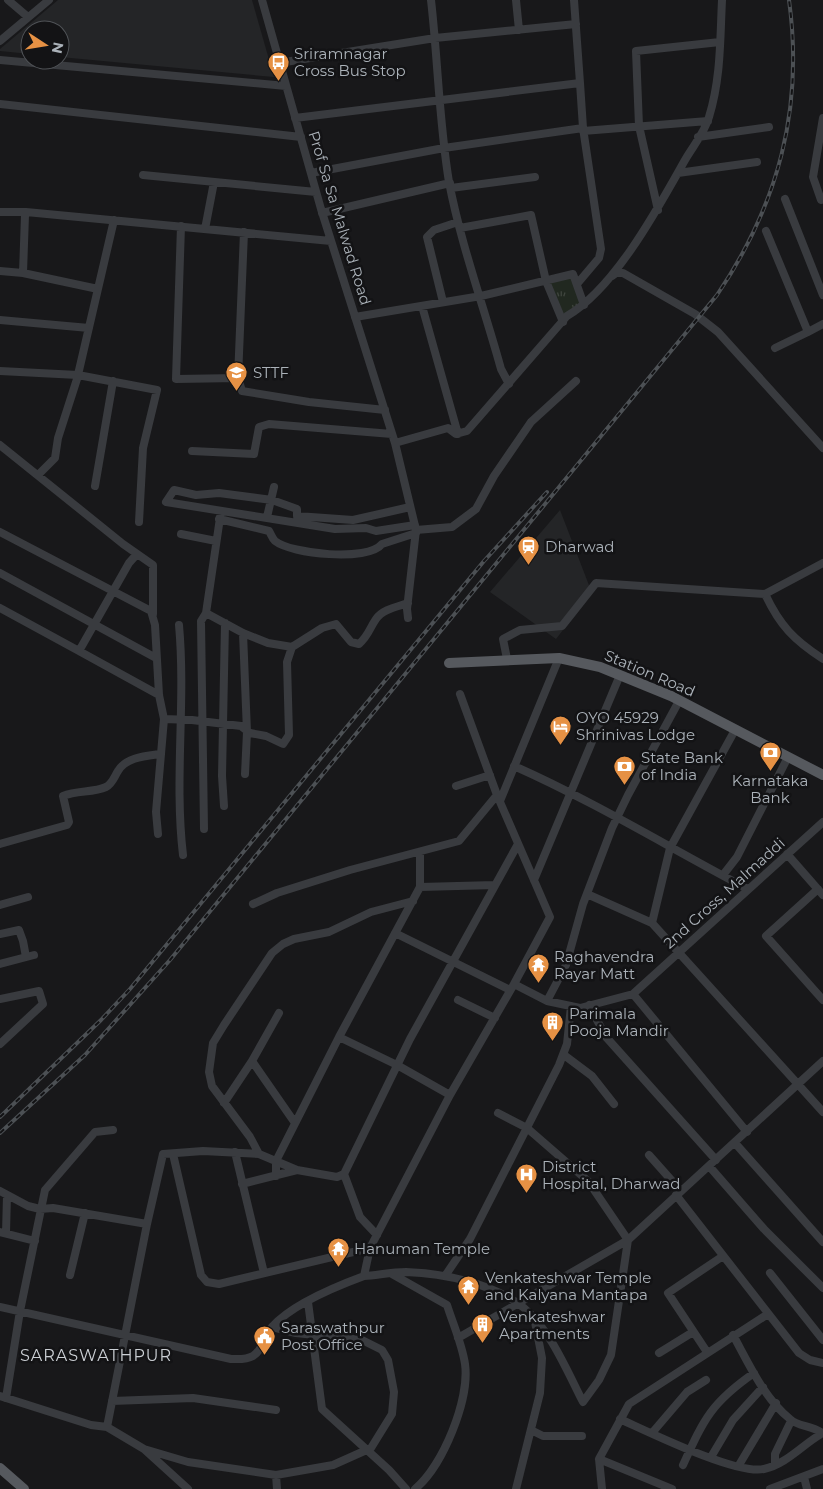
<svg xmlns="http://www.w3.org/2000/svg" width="823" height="1489" font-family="Montserrat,sans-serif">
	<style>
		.built { fill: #242527 }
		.park { fill: url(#park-tufts) }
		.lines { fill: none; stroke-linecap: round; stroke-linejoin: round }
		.minor { stroke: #393b3f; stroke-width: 8 }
		.major { stroke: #56595e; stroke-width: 10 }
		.rail-casing { stroke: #4c5054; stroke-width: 4 }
		.rail { stroke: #131315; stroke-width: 2; stroke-dasharray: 5.5; stroke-linecap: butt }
		.labels { text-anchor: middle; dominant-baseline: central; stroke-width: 5; stroke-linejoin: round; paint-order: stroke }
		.poi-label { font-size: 15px; fill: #abb2b9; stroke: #131315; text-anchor: start }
		.street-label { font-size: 15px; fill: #abb2b9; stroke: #131315 }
		.neighbourhood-label { font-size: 16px; letter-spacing: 1px; fill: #ccd0d5; stroke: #131315 }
	</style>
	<defs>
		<pattern id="park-tufts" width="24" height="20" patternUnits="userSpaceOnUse" patternTransform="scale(1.25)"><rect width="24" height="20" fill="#212820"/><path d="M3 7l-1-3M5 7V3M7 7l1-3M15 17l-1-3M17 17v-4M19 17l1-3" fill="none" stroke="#3f453e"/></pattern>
	</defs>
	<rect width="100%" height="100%" fill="#18181a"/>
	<path class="built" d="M58,0H252L274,77L60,57V30H30V54L0,51V49Z
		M560,510L592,593L556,639L490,592Z"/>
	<path class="park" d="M573,274L584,305L563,322L546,281Z"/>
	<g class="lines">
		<path class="minor" d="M8,0L28,17
			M262,0L321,209L395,443L416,530L407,609L408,618
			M431,0C438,61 439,122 449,182C461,245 484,307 501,369L509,384
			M516,0L519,30
			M0,41L49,0
			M0,60L286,86
			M279,63L435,38L576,24
			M0,104L301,137
			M295,118L580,83L574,0
			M583,131L708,121
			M698,137L769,127
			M311,173L444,148L583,128
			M678,173L757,162
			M143,175L316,192
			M451,188L535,177
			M785,199L823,295
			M821,200L813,177L823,118
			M658,210L639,126L636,51L720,42
			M0,212H26L331,241
			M322,213L450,183
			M181,226L176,379L238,378L244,232
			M460,228L531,215L546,281L563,322
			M205,229L214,182
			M766,231L808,332L823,324
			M0,271L23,273L98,289
			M23,273L25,215
			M612,276L616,273H623L695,314L718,332L823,448
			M577,284L599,258L601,249L583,128L580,83
			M443,302L427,237L434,230L458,222
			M422,306L458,434
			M355,317L481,296L573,274L584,305
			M0,320L89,328
			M775,348L808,332
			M0,371L78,375L157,390L143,448L139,522
			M238,378L242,391L309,402L385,410
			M395,443L448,428L456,434L467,431L567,316C615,288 658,208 685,160C693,146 705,132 709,117C721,78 720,40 722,0
			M0,445L123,544L153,565V614L151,611L155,625L159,695L164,719L156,812L158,834
			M192,451L254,454L259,427L269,424L392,434
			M38,475L55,458L58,438L77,379L114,220
			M95,486L113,381
			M410,507L353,520L297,516V509L272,500L219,493L196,495L174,490L166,502L335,529L366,528L376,531L415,525
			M221,511L206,613L243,633L268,643L292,647L322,628L336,624L351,642L359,644C369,635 369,629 376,619C383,609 397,607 408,603
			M267,517L274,487
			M219,519L269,531C271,534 272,538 275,541C291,554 368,562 382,544L416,533
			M416,530L452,527L476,509L494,476L531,422L576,381
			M0,532L151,611
			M181,534L216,541
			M137,554L129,563L79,651L159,695
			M0,573L156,658
			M765,594C780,626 794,640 823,659
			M0,608L79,651
			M179,625C186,702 174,779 183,855
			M243,633L247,732L245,774
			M507,659L503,639L520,630L562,626L596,583L765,594L823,563
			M460,694L497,795L550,917L514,984
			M164,719L192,720L241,726L250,733L266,736L283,744L289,735L287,662L292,647
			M514,766C595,802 670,848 748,889
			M456,786L490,775
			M500,801L559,658
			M224,806L222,776L225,623
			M204,829L201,621L206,613
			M0,844L67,825L69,822L63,796C77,790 93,793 106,787C113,783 114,777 118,771C126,757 146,756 161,754
			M787,854L823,895
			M723,875L737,857L788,757
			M534,880L620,675
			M420,887L495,885
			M818,889L766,936L823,1000
			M587,894L652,923L823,1112
			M253,904L277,893L350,870L459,841L497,795
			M0,905L28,897
			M652,923L670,848L735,730
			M395,933L510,990
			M0,934L19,930L23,941L26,957
			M0,964L34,955
			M633,994L747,1132
			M0,999L39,991L43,1004L0,1044
			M458,1000L495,1018
			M547,1001L566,965L583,904L612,828L628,795L679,701
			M589,1005L606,1037L716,1160
			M339,1037L397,1065L450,1095
			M564,1055L592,1076L614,1104
			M252,1061L295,1123
			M224,1103L252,1061L279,1013
			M735,1143L823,1242
			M235,1152L264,1273
			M173,1154L201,1275L207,1282L219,1284L370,1248
			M259,1154L250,1137L212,1086L209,1072L213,1043L224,1025L272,953L283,944L294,939L329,932L371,912L413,901
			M649,1155L681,1191
			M709,1166L764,1229L823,1288
			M344,1174L360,1217L377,1235
			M276,1176V1161L339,1037L420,887V852
			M242,1184L297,1170L337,1177L344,1174L410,1039L518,844
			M0,1191L28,1206L40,1209L53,1208L147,1224
			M676,1195L799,1353L810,1360L823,1363
			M0,1232L35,1241
			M6,1233L7,1195
			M770,1273L823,1340
			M392,1274L447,1305C453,1324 462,1344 465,1364C470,1399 443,1466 415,1489
			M70,1275L85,1213
			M364,1276C378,1275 392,1272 406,1272C443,1273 495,1284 524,1308C550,1329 568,1373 583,1402L599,1380L611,1355L628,1240L588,1181L527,1128L498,1113
			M445,1276L470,1239L559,1065L567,1044L571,1006
			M308,1302L322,1409L389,1470L406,1489
			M0,1307L231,1359C238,1359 246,1360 253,1356C263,1350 265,1335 272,1327C291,1305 337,1286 364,1276L370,1248L450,1095L514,984L547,1001L580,1008L633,994L823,822
			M733,1335C749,1364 764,1398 790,1419C798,1427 812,1425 822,1433
			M458,1338L628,1240L823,1061
			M707,1352L668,1293L723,1256
			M659,1353L693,1332
			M0,1396L91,1425L107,1427L144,1449L188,1489
			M6,1398L20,1311L45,1190L95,1132L113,1130
			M112,1401L193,1398L276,1410
			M620,1419C649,1432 736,1475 764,1469C787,1464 804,1443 823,1433
			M107,1427L147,1224L163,1154L203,1151L259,1154L297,1170
			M531,1430L543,1436H582
			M652,1433L687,1392L706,1380
			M144,1449L188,1462L276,1475L333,1465L371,1448L392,1414L394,1392L388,1360L382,1350L362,1340L296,1333L272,1327
			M711,1457L733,1420L763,1387
			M599,1459L672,1489
			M775,1464V1454L791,1421
			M683,1465C704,1419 711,1403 754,1373
			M739,1465L776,1403
			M276,1475L277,1489
			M804,1477L807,1489
			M516,1489L540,1393L542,1358L535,1322
			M602,1489L599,1459L629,1404L768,1314
			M770,1489L823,1469"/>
		<path class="major" d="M449,663L559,658L600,667L671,696L823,775
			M0,1468L24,1489"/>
		<defs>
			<path id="rail" d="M0,1117L101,1020L130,989L484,561L547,492
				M0,1133L85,1055L170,960L717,295C778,205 804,109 789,0"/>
		</defs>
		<use href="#rail" class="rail-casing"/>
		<use href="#rail" class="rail"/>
	</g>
	<defs>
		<symbol id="bus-pin" viewBox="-11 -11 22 30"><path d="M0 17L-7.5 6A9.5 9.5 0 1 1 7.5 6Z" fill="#e69144" stroke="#131315"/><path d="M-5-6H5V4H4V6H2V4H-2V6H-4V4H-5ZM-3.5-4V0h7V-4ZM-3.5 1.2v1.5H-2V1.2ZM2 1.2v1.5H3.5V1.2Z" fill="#fff"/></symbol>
		<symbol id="university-pin" viewBox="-11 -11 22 30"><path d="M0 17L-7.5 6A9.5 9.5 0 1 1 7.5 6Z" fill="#e69144" stroke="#131315"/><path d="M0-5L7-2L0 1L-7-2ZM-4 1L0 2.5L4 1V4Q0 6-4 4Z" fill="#fff"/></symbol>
		<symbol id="station-pin" viewBox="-11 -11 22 30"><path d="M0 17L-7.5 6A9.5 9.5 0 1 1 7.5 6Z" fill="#e69144" stroke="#131315"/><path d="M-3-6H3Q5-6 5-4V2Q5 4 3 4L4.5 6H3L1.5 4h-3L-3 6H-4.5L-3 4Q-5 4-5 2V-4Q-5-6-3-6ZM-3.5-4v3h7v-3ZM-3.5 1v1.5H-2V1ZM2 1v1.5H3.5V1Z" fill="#fff"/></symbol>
		<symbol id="hotel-pin" viewBox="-11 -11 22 30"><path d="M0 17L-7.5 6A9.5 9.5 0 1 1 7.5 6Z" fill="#e69144" stroke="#131315"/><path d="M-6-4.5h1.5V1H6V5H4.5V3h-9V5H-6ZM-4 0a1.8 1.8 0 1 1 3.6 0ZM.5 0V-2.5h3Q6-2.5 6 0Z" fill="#fff"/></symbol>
		<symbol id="bank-pin" viewBox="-11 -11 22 30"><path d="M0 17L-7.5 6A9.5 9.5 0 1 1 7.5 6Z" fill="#e69144" stroke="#131315"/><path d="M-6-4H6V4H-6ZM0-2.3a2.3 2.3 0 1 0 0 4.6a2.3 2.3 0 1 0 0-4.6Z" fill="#fff"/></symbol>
		<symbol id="temple-pin" viewBox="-11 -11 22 30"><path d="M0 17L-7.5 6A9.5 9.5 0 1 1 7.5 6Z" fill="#e69144" stroke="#131315"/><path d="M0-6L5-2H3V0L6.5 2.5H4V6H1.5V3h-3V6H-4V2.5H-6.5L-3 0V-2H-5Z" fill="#fff"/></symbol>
		<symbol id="building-pin" viewBox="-11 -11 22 30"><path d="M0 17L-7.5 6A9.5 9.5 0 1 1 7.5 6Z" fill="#e69144" stroke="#131315"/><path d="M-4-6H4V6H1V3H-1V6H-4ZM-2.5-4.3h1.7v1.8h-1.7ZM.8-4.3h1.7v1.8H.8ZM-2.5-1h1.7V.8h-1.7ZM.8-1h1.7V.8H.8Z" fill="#fff"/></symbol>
		<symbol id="hospital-pin" viewBox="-11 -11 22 30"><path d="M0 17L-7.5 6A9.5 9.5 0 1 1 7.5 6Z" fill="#e69144" stroke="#131315"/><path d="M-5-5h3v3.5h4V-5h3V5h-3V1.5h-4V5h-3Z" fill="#fff"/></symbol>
		<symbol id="civic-pin" viewBox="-11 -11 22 30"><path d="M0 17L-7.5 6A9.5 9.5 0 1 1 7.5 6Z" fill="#e69144" stroke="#131315"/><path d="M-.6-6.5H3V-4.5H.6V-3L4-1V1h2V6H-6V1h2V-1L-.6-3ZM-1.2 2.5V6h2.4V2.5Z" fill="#fff"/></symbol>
	</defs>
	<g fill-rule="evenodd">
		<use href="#bus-pin" x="266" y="50" width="25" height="34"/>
		<use href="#university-pin" x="224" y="360" width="25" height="34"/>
		<use href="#station-pin" x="516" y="534" width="25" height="34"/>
		<use href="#hotel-pin" x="548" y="714" width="25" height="34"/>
		<use href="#bank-pin" x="758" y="740" width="25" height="34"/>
		<use href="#bank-pin" x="612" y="754" width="25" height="34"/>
		<use href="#temple-pin" x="526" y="952" width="25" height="34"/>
		<use href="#building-pin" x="540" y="1010" width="25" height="34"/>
		<use href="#hospital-pin" x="514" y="1162" width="25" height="34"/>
		<use href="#temple-pin" x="326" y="1236" width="25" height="34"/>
		<use href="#temple-pin" x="456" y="1274" width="25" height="34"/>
		<use href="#building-pin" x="470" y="1312" width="25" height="34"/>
		<use href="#civic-pin" x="252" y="1324" width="25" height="34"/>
	</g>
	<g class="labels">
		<g class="poi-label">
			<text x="294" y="53">Sriramnagar<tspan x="294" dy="17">Cross Bus Stop</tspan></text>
			<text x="253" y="372">STTF</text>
			<text x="545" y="546">Dharwad</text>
			<text x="576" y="717">OYO 45929<tspan x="576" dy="17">Shrinivas Lodge</tspan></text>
			<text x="641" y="757">State Bank<tspan x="641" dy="17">of India</tspan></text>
			<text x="770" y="780" text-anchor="middle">Karnataka<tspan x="770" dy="17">Bank</tspan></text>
			<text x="554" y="956">Raghavendra<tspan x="554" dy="17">Rayar Matt</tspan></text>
			<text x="569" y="1013">Parimala<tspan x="569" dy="17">Pooja Mandir</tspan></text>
			<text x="542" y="1166">District<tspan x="542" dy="17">Hospital, Dharwad</tspan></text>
			<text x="354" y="1248">Hanuman Temple</text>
			<text x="485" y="1277">Venkateshwar Temple<tspan x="485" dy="17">and Kalyana Mantapa</tspan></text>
			<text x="499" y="1316">Venkateshwar<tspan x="499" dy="17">Apartments</tspan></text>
			<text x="281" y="1327">Saraswathpur<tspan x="281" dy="17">Post Office</tspan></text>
		</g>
		<g class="street-label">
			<text transform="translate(340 218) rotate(73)">Prof Sa Sa Malwad Road</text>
			<text transform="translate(650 673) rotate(23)">Station Road</text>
			<text transform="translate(724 893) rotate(-42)">2nd Cross, Malmaddi</text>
		</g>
		<g class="neighbourhood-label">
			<text x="96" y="1355">SARASWATHPUR</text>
		</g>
	</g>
	<g transform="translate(45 45) rotate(102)"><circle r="24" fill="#131315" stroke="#505357"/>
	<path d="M0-4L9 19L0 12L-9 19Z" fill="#e69144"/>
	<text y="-8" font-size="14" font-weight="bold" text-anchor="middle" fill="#abb2b9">N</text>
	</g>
</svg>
